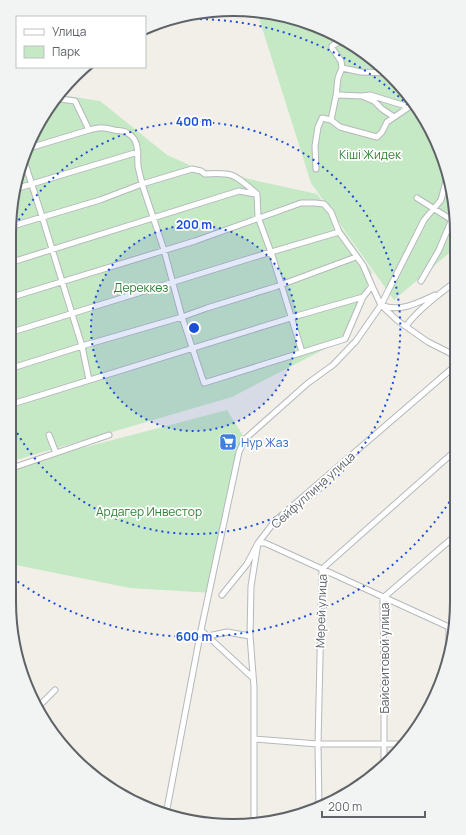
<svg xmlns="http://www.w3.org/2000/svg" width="466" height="835" font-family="Manrope,sans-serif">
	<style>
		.green { fill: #c5e8c5 }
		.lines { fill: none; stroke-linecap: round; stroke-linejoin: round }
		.minor-casing { stroke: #b5b8bc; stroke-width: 7 }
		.minor { stroke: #fff; stroke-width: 5 }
		.ring { fill: none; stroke: #1d4ed8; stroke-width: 2; stroke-dasharray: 2 4 }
		.labels { text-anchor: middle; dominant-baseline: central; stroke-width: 3.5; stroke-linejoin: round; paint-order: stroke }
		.park-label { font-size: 12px; fill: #348238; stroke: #fff }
		.shop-label { font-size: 12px; fill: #366cbe; stroke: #fff; text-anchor: start }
		.street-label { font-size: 12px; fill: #5f6368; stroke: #fff }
		.rim { fill: none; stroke: #5f6368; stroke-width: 2 }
		.centre { fill: #1d4ed8; stroke: #fff; stroke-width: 2 }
		.ring-label { font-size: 12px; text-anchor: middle; font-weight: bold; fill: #1d4ed8; stroke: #fff; stroke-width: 3.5; stroke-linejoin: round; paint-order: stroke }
	</style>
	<rect width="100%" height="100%" fill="#f1efe8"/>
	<path class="green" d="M262,11L345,39L391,74L419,109L445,161L455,204V248L394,300L311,183L258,15L249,12Z
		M61,95L100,101L167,155L194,167L317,194L349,238L372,272L348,337L232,397L9,462V219L21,161L39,121Z
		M227,410L244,437L212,593L130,588L11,564L9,557V469L44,458Z"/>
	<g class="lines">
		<defs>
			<path id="minor" d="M342,68L361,72L389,73
				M336,96L338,78L342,68L341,61L332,48V46L344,39
				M362,96L370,95L409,107
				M58,100L60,99L75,101L89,130C101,127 102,127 114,130C119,131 124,130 129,134C140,141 137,155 138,166C139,172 141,178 142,184L192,169L201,171L205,174C235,172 235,175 257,194L258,217L273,258L302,352
				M331,120L336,96L339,95L362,96L374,101L382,109L394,117
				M26,149L89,130
				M316,169L315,146L318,127L322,118L331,120L340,127L377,137L382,132L387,122L415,103
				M15,189L138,152
				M417,198L455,222
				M9,227L100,200L142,184L164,250L182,317L82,346L89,380
				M356,257L275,287L207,308L182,317L204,383L345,339L363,297L372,286
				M9,263L239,191L255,194
				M421,281L439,250L452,219
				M9,298L195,241L301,203H315L324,204L331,212L339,232L363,265L372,286L381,305L398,321L428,342L456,356
				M384,306C402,312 419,302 435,295
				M406,326C419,309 438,295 455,282
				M9,333L251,258L339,232
				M9,369L82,346L40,210L23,157
				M9,405L300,315L363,297
				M49,435L56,453
				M9,469L109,435
				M222,595L247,564L258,543H265L449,627
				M201,630L253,678
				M208,636L227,632L250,636
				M449,654V627L456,620
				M38,707L55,690
				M254,739L318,744H403
				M384,767V671L383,598L456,535
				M319,808L318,744L322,569L456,450
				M166,814L201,630L239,452L245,439L308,383L333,365L356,341L381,305L424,220L441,200L448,174
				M254,824V687L250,636L251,586L258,543L275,521L456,365"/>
		</defs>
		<use href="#minor" class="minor-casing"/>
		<use href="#minor" class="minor"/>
	</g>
	<circle cx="194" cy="328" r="103" fill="#1d4ed8" fill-opacity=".12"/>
	<g class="ring">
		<circle cx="194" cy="328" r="103"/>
		<path d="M10 236A206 206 0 1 1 10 420"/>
		<path d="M456 492A309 309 0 0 1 10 576M170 20A309 309 0 0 1 427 125"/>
	</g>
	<defs>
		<symbol id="supermarket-square" viewBox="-11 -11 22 22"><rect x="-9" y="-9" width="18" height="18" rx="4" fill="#3f7fe0" stroke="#fff"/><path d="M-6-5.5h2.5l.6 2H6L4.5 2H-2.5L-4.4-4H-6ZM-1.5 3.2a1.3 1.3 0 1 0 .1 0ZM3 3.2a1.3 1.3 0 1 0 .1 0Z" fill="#fff"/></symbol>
	</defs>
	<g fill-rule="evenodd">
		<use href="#supermarket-square" x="218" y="432" width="20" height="20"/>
	</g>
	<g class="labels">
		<g class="park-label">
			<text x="370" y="154">Кіші Жидек</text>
			<text x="141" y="287">Дереккөз</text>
			<text x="149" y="511">Ардагер Инвестор</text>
		</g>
		<g class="shop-label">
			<text x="241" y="442">Нур Жаз</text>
		</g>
		<g class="street-label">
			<text transform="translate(313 490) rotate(-42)">Сейфуллина улица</text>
			<text transform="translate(321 611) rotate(-88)">Мерей улица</text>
			<text transform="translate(384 658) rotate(-90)">Байсеитовой улица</text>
		</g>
	</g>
	<path d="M0 0H466V835H0ZM233 16H233A217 217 0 0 1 450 233V602A217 217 0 0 1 233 819H233A217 217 0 0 1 16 602V233A217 217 0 0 1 233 16Z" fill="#f2f3f3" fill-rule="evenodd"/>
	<path class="rim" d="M233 16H233A217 217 0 0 1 450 233V602A217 217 0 0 1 233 819H233A217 217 0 0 1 16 602V233A217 217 0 0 1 233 16Z"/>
	<circle cx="194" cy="328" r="6" class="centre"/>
	<g class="ring-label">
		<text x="194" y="126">400 m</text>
		<text x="194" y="229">200 m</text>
		<text x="194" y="641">600 m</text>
	</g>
	<rect x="16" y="16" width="130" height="52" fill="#ffffff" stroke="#bfc1c3"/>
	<rect x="24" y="29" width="20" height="6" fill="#ffffff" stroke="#bfc1c3"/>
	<text x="52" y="36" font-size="12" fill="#5f6368">Улица</text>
	<rect x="24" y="46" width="20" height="12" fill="#c5e8c5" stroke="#bfc1c3"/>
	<text x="52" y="56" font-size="12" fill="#5f6368">Парк</text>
	<path d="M322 811v6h103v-6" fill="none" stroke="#5f6368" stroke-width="2"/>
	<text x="328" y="811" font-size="12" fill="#5f6368" stroke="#ffffff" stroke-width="3" paint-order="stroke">200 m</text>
</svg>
